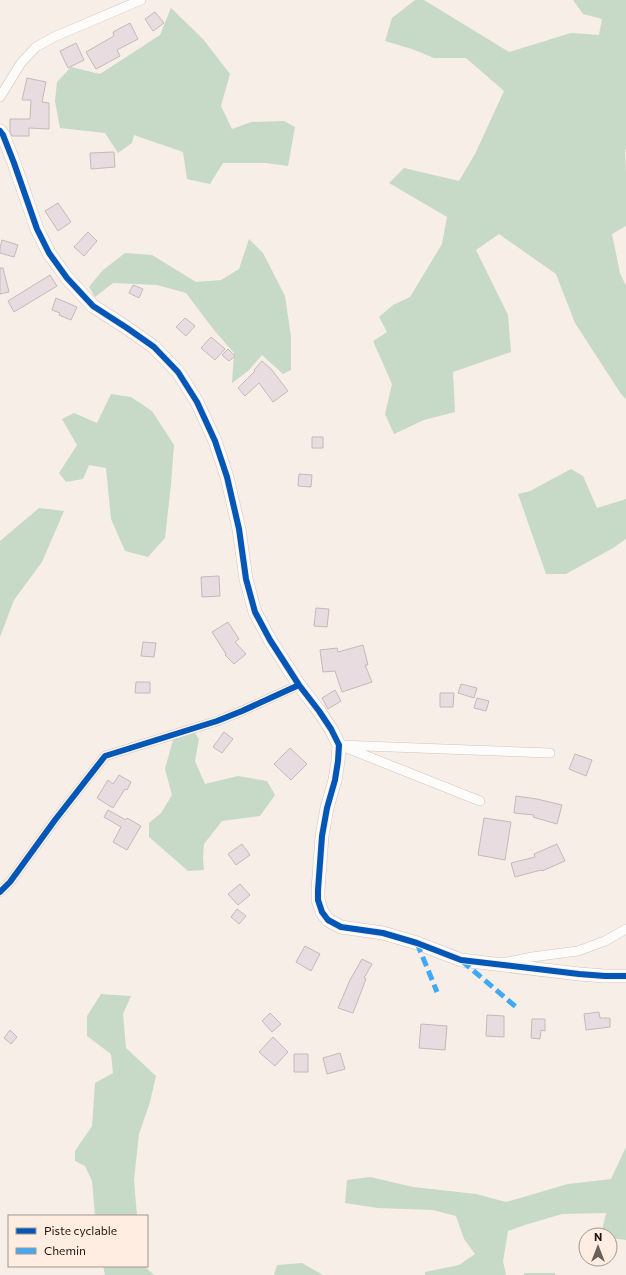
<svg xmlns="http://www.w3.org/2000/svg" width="626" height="1275" font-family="Commissioner,sans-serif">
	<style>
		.green { fill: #c7d9c7 }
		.building { fill: #e9dce1; stroke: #c3baba }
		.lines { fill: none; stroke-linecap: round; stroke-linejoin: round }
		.street-casing { stroke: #cec5be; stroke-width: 10 }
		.secondary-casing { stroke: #cec5be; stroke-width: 14 }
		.street { stroke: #fefcfb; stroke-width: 9 }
		.secondary { stroke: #fefcfb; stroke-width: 13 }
		.quiet { stroke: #3fa9f5; stroke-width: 5; stroke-dasharray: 10 5; stroke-linecap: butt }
		.cycleway-casing { stroke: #feede0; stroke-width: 8 }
		.cycleway { stroke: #0057b8; stroke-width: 6 }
	</style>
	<rect width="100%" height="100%" fill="#f7eee7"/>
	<path class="green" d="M415,0H424L509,52L571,33L599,35L602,19L583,14L573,0H626V149L625,150L626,172V226L612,234L620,273L626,286V399L621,394L575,323L556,274L499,234L476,250L508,315L511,352L453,372L455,412L424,420L394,434L385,414L392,384L373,341L387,332L379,317L393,305L410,297L442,244L447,217L389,183L404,168L459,181L475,154L504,91L466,58H434L412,49L385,41L392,18Z
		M171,8L203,39L230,74L221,106L232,129L251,122L284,121L295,127L288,166L266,163H223L210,184L187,179L183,152L134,135L132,143L118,153L105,133L60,128L55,101L57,82L71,67L100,74L160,35Z
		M249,239L263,253L285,296L291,337V370L283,374L262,355L248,371L232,383L234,353L214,330L186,293L157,285L113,283L95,297L89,287L102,271L125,253L152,255L196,282L221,280L239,269Z
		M111,394L131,397L152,411L174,445L171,484L165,538L148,557L125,551L111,519L106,468L89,465L83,479L66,482L59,473L77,445L62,419L74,413L97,423Z
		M571,469L583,476L597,508L626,499V539L613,548L566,574H546L518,494L530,491Z
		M39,508L64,511L42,562L14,600L0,637V541Z
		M193,730L199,739L195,761L205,784L238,776L267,781L275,795L260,816L222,821L204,844L203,859L204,870L188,871L149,837V823L161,813L172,795L165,769L173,740Z
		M101,994L131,996L123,1014L126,1048L156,1076L150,1102L139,1134L134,1180L137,1216H95L92,1181L85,1166L75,1161V1151L92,1126L95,1083L113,1073L111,1054L87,1036V1016Z
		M626,1147V1240L610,1238V1235H601L606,1213L562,1214L528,1224L508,1231L503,1261L506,1275H425V1272L459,1265L475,1254L464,1239L456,1216L433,1210L378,1208L345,1203L347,1180L370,1177L413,1187L476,1194L506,1202L568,1184L611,1179Z
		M302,1263L323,1275H274L277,1265Z
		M103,1266H144L154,1275H105Z
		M524,1273H555V1275H524Z"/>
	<path class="building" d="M155,12L164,23L153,31L145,19Z
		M130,23L138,39L117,50L120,56L96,69L86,52L114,36L113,32Z
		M76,43L84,60L68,68L60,51Z
		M27,78L46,82L42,102L49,103V129L29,128V136H12L10,132V119H30L31,100H22Z
		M114,152L115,167L91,169L90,153Z
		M58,203L71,222L58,231L45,211Z
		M88,232L97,241L84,256L74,247Z
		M2,240L18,245L14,257L0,253V248Z
		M0,268H3L9,292L0,294Z
		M50,275L57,286L14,312L8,301Z
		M133,285L143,289L139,298L129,293Z
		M56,298L77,307L71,320L59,315L60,313L52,310Z
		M185,318L195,326L186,336L176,327Z
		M211,337L225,349L215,360L201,348Z
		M228,349L235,356L229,361L222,355Z
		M262,361L272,370L288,391L273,402L259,383L245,396L238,388L255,371L254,370Z
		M312,437H323V448H312Z
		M299,474L312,475L311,487L298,486Z
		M219,576L220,596L202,597L201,577Z
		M316,608L329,609L327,627L314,626Z
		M228,622L239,639L235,642L246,654L234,664L225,655L226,654L212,632Z
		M143,642L156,643L154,657L141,656Z
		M363,645L368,665H365L372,682L342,692L335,671L323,672L320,650L337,648L338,652Z
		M136,682H150V693H135Z
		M461,684L477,688L474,698L458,693Z
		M335,690L341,701L328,709L322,698Z
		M440,693H454L453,707H440Z
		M477,698L489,701L486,711L474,708Z
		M224,732L233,739L222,753L213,747Z
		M290,748L307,764L291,780L274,764Z
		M575,754L592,760L586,776L569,769Z
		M119,775L131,782L127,790L125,789L113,808L97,798L108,780L113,784Z
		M516,796L537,799L562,805L557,824L533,817L534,815L514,813Z
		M108,810L126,820L127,818L141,826L127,850L113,842L121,827L104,817Z
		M484,818L511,822L505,860L478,855Z
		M242,844L250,855L236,865L228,854Z
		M557,844L565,861L542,871L541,870L515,877L511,863L535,857L534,854Z
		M240,884L250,895L238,905L228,894Z
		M237,909L246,916L239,924L231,917Z
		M305,946L320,954L311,971L296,962Z
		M362,959L372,964L364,978L366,979L353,1013L338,1008L350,980Z
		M599,1012L600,1018H610V1027L586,1030L584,1014Z
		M270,1013L281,1024L272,1032L262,1021Z
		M487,1015L504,1016V1037L486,1036Z
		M532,1019H545V1031L541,1030L540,1039L531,1038Z
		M421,1024L447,1026L445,1050L419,1048Z
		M10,1030L17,1037L11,1044L4,1038Z
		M273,1037L288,1052L275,1066L259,1052Z
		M340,1053L345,1069L327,1074L323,1058Z
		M294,1054H308V1072H294Z"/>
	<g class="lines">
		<defs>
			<path id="street" d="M0,97L21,63L36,47L54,37L141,0
				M480,801L339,745L550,753
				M0,892L10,882L55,820L105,756L217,721L242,711L299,685
				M502,963L532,957L578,951L605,941L626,929"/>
			<path id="secondary" d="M0,131L3,135L14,163L37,229L49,253L67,278L93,306L127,328L154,347L178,372L197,402L215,441L227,477L239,529L246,579L255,612L270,640L299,685L319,711L331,729L339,745L338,761L335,780L327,808L322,836L318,890V900L322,912L328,920L341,927L383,933L417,943L461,960L579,974L605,976H626"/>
		</defs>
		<use href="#street" class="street-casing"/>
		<use href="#secondary" class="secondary-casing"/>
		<use href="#street" class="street"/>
		<use href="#secondary" class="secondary"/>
		<path class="quiet" d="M417,943L437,992
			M462,961L516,1007"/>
		<defs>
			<path id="cycleway" d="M0,131L3,135L14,163L37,229L49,253L67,278L93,306L127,328L154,347L178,372L197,402L215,441L227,477L239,529L246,579L255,612L270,640L299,685L319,711L331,729L339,745L338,761L335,780L327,808L322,836L318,890V900L322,912L328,920L341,927L383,933L417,943L461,960L579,974L605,976H626
				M0,892L10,882L55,820L105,756L217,721L242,711L299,685"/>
		</defs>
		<use href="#cycleway" class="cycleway-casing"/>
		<use href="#cycleway" class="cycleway"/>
	</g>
	<rect x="8" y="1215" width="140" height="52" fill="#feede0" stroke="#a4968c"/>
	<rect x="16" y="1228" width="20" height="6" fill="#0057b8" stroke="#a4968c"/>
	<text x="44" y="1235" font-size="12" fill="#1e140d">Piste cyclable</text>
	<rect x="16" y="1248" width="20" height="6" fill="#3fa9f5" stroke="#a4968c"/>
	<text x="44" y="1255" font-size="12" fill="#1e140d">Chemin</text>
	<g transform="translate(598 1247)"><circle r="19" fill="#feede0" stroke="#a4968c"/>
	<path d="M0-3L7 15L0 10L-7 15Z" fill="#6a6059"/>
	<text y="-6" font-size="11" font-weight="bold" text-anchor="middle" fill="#1e140d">N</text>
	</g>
</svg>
